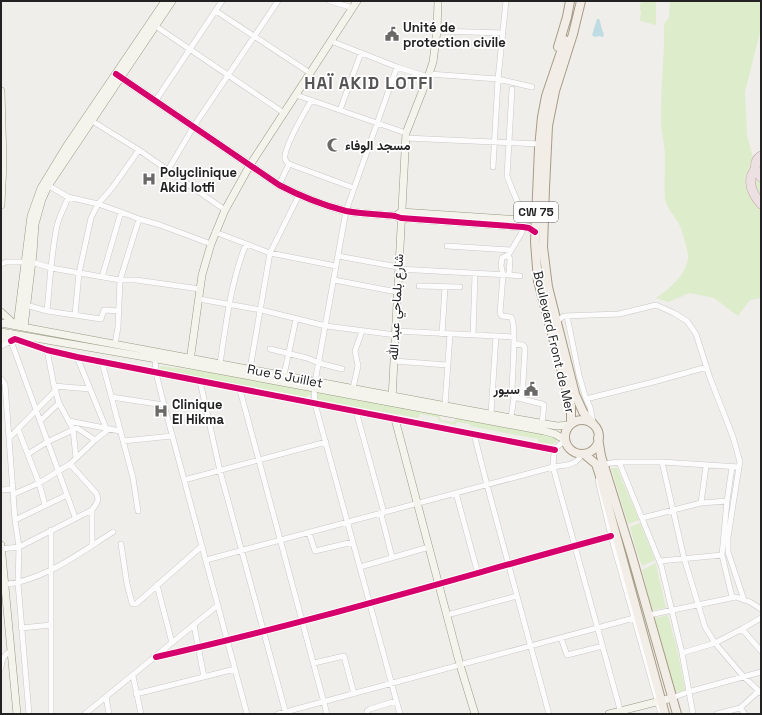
<svg xmlns="http://www.w3.org/2000/svg" width="762" height="715" font-family="'Space Grotesk',Vazirmatn,sans-serif">
	<style>
		.grass { fill: #ddeccb }
		.water { fill: #bfdbe3 }
		.lines { fill: none; stroke-linecap: round; stroke-linejoin: round }
		.street-casing { stroke: #c9c8c7; stroke-width: 6 }
		.secondary-casing { stroke: #999a82; stroke-width: 8 }
		.primary-casing { stroke: #a79c86; stroke-width: 10 }
		.highway-casing { stroke: #c5a2ac; stroke-width: 10 }
		.street { stroke: #fdfcfc; stroke-width: 5 }
		.secondary { stroke: #f4f4ed; stroke-width: 7 }
		.primary { stroke: #f3ede7; stroke-width: 8 }
		.highway { stroke: #ece0e2; stroke-width: 9 }
		.cycleway-casing { stroke: #fff; stroke-width: 8 }
		.cycleway { stroke: #d6006c; stroke-width: 6 }
		.labels { text-anchor: middle; dominant-baseline: central; stroke-width: 3.5; stroke-linejoin: round; paint-order: stroke }
		.shield { fill: #fff; stroke: #646464; stroke-width: 1 }
		.shield-label { font-size: 12px; font-weight: bold; fill: #222 }
		.poi-label { font-size: 13px; font-weight: bold; fill: #222; stroke: #fff; text-anchor: start }
		.street-label { font-size: 13px; fill: #222; stroke: #fff }
		.district-label { font-size: 17px; font-weight: bold; letter-spacing: 1px; fill: #555; stroke: #fff }
	</style>
	<rect width="100%" height="100%" fill="#f0eeeb"/>
	<path class="grass" d="M643,1H656V25L640,21L641,11L640,10V4Z
		M670,1H761V28L745,92L747,135L761,186V298L750,300L738,316L714,298L690,293L668,302L656,298C669,289 685,276 688,259C689,253 682,230 679,224C674,215 666,208 665,197C664,184 665,171 665,158C665,146 662,135 661,124C660,91 665,57 664,24L669,18Z
		M160,366L202,371L435,414L439,415L441,420L453,422L457,418L545,434L557,438L556,442L553,444L538,443V439L470,426V424L457,422L455,425L439,421L437,417L420,414L418,418L316,400L317,396L308,395L307,397L160,370Z
		M611,468H617L639,520L628,524Z
		M640,523L655,560L642,566L637,552L630,527Z
		M656,563L659,578L666,608L652,610L642,570Z
		M668,615L678,653L685,690L675,693L655,618Z"/>
	<path class="water" d="M597,19H599C600,20 602,31 604,34L603,37L599,36L595,37L592,35Z"/>
	<g class="lines">
		<defs>
			<path id="street" d="M330,1L353,8
				M216,11L310,73
				M154,25L284,113
				M437,31L503,33
				M331,41L397,67L428,77
				M429,74L498,79L532,87
				M296,95L406,133
				M156,100L222,1
				M311,101C305,111 283,149 285,159C286,161 287,163 289,164L354,188
				M340,110L361,53
				M89,119L139,150L225,210
				M406,138L539,144
				M493,167L498,79L506,1
				M168,170L194,126L278,1
				M46,184L68,197L98,204L121,212L139,219L160,225L211,244
				M279,185L289,164
				M215,232L270,253L336,266
				M447,246L511,250
				M338,256L398,267
				M1,264L6,262H32L51,268L120,280H136L200,289
				M398,269L509,275L510,259L508,255
				M509,275L520,276
				M102,277L121,212
				M334,280L397,292
				M419,286L460,287
				M199,299L261,310L326,326L396,335
				M26,305L47,311L101,319L104,310L119,311
				M47,311C50,282 51,254 57,226C59,216 65,207 68,197
				M75,315L79,273L91,218L98,204L112,188L139,150
				M567,316L579,375L586,399
				M557,321L564,316L619,314L656,305L674,313L687,321L696,334L710,378L733,437L740,462L739,467L662,462
				M396,331L514,337
				M442,334L445,287
				M473,335L475,274
				M11,341L15,339L47,350L77,357L555,450
				M115,344L118,327L120,280L139,219
				M514,344L523,345L525,348L522,399
				M1,346L11,341L75,517
				M270,349L307,358L319,363L342,369
				M47,350L54,386L59,403L73,429L76,458
				M77,357L106,428
				M155,359L156,373L164,405L247,714
				M394,361L447,365
				M102,362L133,478L138,511
				M220,364C226,323 231,281 246,244
				M250,369L270,253L299,195
				M284,375L296,319
				M1,379L5,384L15,520L19,547L18,583L29,714
				M200,381L220,471L286,714
				M315,382L346,211L397,67
				M54,386L90,389
				M314,388L315,404L400,714
				M353,388L358,366L355,351L362,331
				M240,390L327,714
				M111,397L164,405
				M514,397L542,404L544,405L542,423
				M445,405L450,334
				M356,411L384,513
				M491,414L496,336
				M511,418L514,397L512,391C512,379 517,324 511,317L502,316L500,313L503,275L501,266L502,258L508,255L512,249L522,232L523,227V220L520,213L518,203L512,189L507,176L512,89
				M40,421L59,403
				M69,421L120,431
				M593,422L590,407L586,399L657,381L707,367
				M18,429L39,483L45,505
				M474,434L487,485L549,714
				M9,438L56,390
				M123,441L172,436
				M566,441C552,447 554,454 553,467L621,713
				M28,454L47,442L77,428L95,440
				M619,462H662L684,558L705,627L715,643L743,676L761,693
				M604,464L619,462L661,565L682,653L693,714
				M706,466L701,503L727,501L732,467
				M739,467L728,537V552L744,600
				M184,480L326,442
				M598,480L611,536L661,714
				M1,490L13,489
				M456,493L478,574
				M14,494L39,483L70,464L95,440L109,429
				M381,514L392,557
				M642,518L701,503
				M15,520L67,495
				M51,530V714
				M309,533L315,551L353,542
				M121,544L127,584L132,603L133,604H136L202,546
				M92,545V510
				M1,549L19,547L92,510C97,503 100,500 96,493L70,464
				M722,555L732,597
				M206,560L553,467C565,465 576,466 582,454
				M660,561L722,555L727,501
				M360,567L429,547
				M1,585C44,581 78,554 113,532
				M157,585L172,643
				M447,615L517,596
				M649,615L736,597L750,602L761,609
				M194,625L204,677
				M21,628L51,625
				M742,629L761,651
				M561,638L567,655L603,646
				M682,653L715,643L742,629L761,618
				M156,657C309,623 460,577 611,536
				M314,663L344,656L354,694
				M1,668C2,660 3,655 11,651
				M133,676L141,714
				M136,694L235,669
				M106,697L109,714
				M672,698L688,692L761,672
				M740,708L759,691
				M85,714L218,605
				M278,714L634,618
				M367,714V711L370,709L396,701
				M717,714L740,708L745,714"/>
			<path id="secondary" d="M116,74L279,185C300,196 322,205 346,211C362,214 379,214 395,216L401,218L523,227L529,228L535,232
				M1,91L3,162L1,205
				M397,215L401,212L523,220H530L536,215
				M1,312L14,324
				M1,323L511,418L557,426L570,425
				M17,326L31,216L41,188L66,147L165,1
				M24,327L33,253L35,224L42,199L48,186L172,1
				M1,332L174,362L544,431L555,434L565,440
				M1,341L10,333
				M190,361L202,275L211,244L225,210L250,165L357,1
				M392,399L406,133L428,77L433,62L437,31L438,1
				M395,419L460,665L475,714
				M1,545L17,714
				M609,714L672,698"/>
			<path id="primary" d="M581,1L573,34L555,91L548,126L545,188L543,247L548,287L575,394L583,412L594,425
				M565,40L546,96L542,117L539,148L535,242L538,281L571,406V424
				M558,47L567,17L570,1
				M565 437a17 17 0 1 1 34 0a17 17 0 1 1-34 0Z
				M598,438L601,456L631,553L677,714
				M584,454L596,464L599,473L665,714"/>
			<path id="highway" d="M761,156C755,160 756,163 755,169C754,172 751,175 751,178C749,188 755,197 761,204
				M755,169L761,177"/>
		</defs>
		<use href="#street" class="street-casing"/>
		<use href="#secondary" class="secondary-casing"/>
		<use href="#primary" class="primary-casing"/>
		<use href="#highway" class="highway-casing"/>
		<use href="#street" class="street"/>
		<use href="#secondary" class="secondary"/>
		<use href="#primary" class="primary"/>
		<use href="#highway" class="highway"/>
		<defs>
			<path id="cycleway" d="M116,74L279,185C300,196 322,205 346,211C362,214 379,214 395,216L401,218L523,227L529,228L535,232
				M11,341L15,339L47,350L77,357L555,450
				M156,657C309,623 460,577 611,536"/>
		</defs>
		<use href="#cycleway" class="cycleway-casing"/>
		<use href="#cycleway" class="cycleway"/>
	</g>
	<defs>
		<symbol id="civic-bare" viewBox="-9 -9 18 18"><path d="M-.6-6.5H3V-4.5H.6V-3L4-1V1h2V6H-6V1h2V-1L-.6-3ZM-1.2 2.5V6h2.4V2.5Z" fill="#6a6968" stroke="#fff" stroke-width="2.5" paint-order="stroke"/></symbol>
		<symbol id="mosque-bare" viewBox="-9 -9 18 18"><path d="M3.5-4.9A6 6 0 1 0 3.5 4.9A5 5 0 1 1 3.5-4.9Z" fill="#6a6968" stroke="#fff" stroke-width="2.5" paint-order="stroke"/></symbol>
		<symbol id="hospital-bare" viewBox="-9 -9 18 18"><path d="M-5-5h3v3.5h4V-5h3V5h-3V1.5h-4V5h-3Z" fill="#6a6968" stroke="#fff" stroke-width="2.5" paint-order="stroke"/></symbol>
	</defs>
	<g fill-rule="evenodd">
		<use href="#civic-bare" x="382" y="24" width="20" height="20"/>
		<use href="#mosque-bare" x="324" y="135" width="20" height="20"/>
		<use href="#hospital-bare" x="139" y="169" width="20" height="20"/>
		<use href="#civic-bare" x="521" y="379" width="20" height="20"/>
		<use href="#hospital-bare" x="151" y="401" width="20" height="20"/>
	</g>
	<g class="labels">
		<rect class="shield" x="514" y="202" width="44" height="20" rx="3"/>
		<g class="shield-label">
			<text x="536" y="212">CW 75</text>
		</g>
		<g class="poi-label">
			<text x="403" y="27">Unité de<tspan x="403" dy="15">protection civile</tspan></text>
			<text x="345" y="145">مسجد الوفاء</text>
			<text x="160" y="172">Polyclinique<tspan x="160" dy="15">Akid lotfi</tspan></text>
			<text x="520" y="389" text-anchor="end">سيور</text>
			<text x="172" y="404">Clinique<tspan x="172" dy="15">El Hikma</tspan></text>
		</g>
		<g class="street-label">
			<text transform="translate(396 307) rotate(-87)">شارع بلماحي عبد الله</text>
			<text transform="translate(554 342) rotate(77)">Boulevard Front de Mer</text>
			<text transform="translate(285 376) rotate(11)">Rue 5 Juillet</text>
		</g>
		<g class="district-label">
			<text x="369" y="83">HAÏ AKID LOTFI</text>
		</g>
	</g>
	<rect width="762" height="715" fill="none" stroke="#222222" stroke-width="4"/>
</svg>
